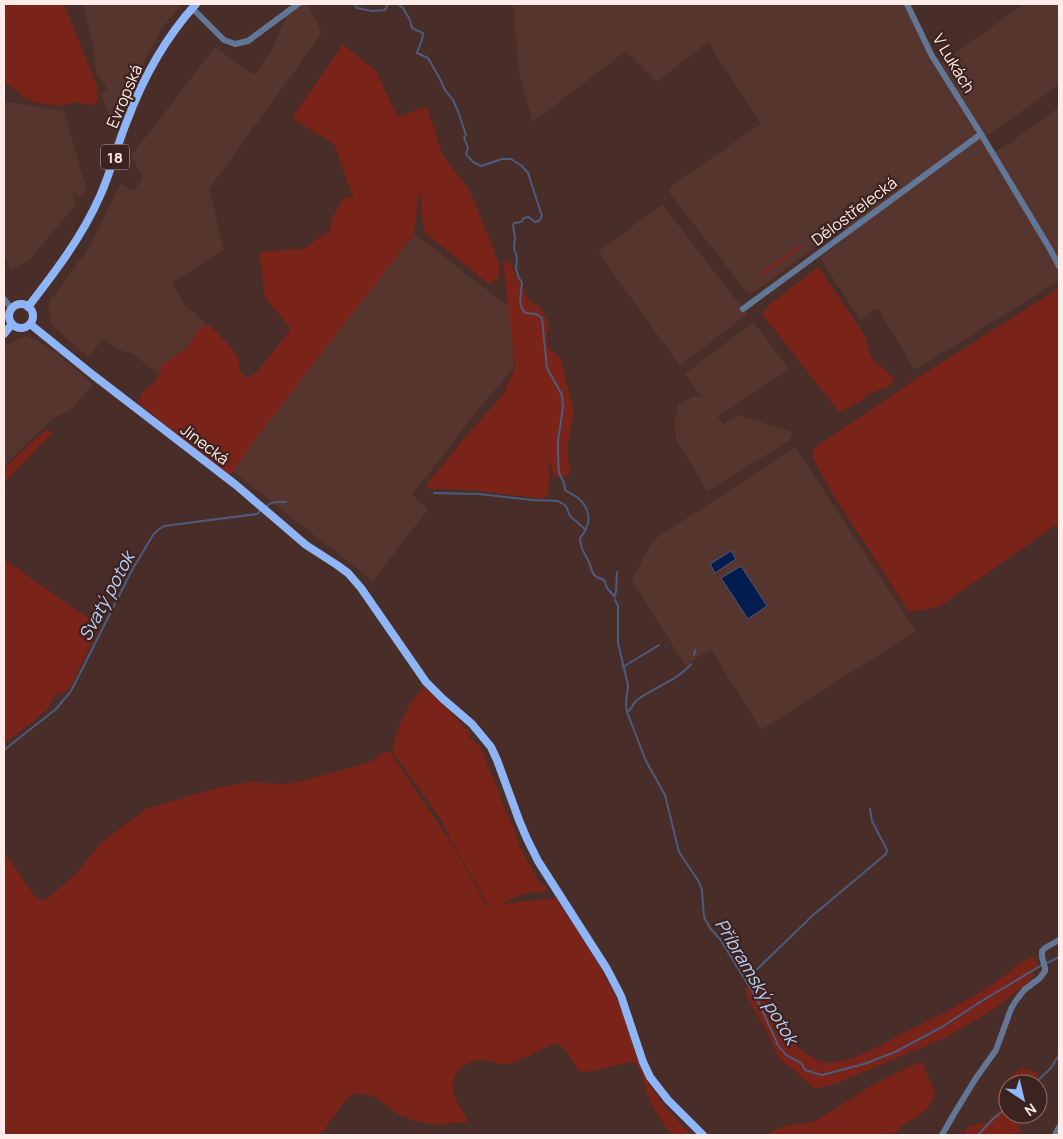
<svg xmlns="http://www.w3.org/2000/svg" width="1063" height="1139" font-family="Manrope,sans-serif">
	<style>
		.built { fill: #56352f }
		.green { fill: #792319 }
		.water { fill: #011d4f; stroke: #4d5b7d }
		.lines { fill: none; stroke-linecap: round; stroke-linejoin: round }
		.stream { stroke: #4d5b7d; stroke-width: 2 }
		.minor { stroke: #627696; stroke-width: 6 }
		.major { stroke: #8db5f7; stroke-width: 8 }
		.labels { text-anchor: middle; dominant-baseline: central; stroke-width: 4.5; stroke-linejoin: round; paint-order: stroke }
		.shield { fill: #3d231f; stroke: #c5b0ac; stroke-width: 1 }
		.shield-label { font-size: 15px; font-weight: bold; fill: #ffece9 }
		.street-label { font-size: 16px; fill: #ffece9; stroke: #3d231f }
		.water-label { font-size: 18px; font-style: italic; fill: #b8d0f8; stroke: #3d231f }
	</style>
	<rect width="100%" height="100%" fill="#482d28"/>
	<path class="built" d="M83,4H182L161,29L157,38L135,79L115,129L101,94L108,90L96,72L93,46Z
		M300,4H308L322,33L209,189L224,250L173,282L183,303L206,324L162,376L132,354L122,351L103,339L88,357L51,325L49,302L88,249L121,184L134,191L143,177L131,156L215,47L254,75L272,50L287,14Z
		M513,4H905L938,65L1024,4H1059V85L985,137L995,152L1010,143L1059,107V281L915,370L878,308L860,320L820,258L850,235L843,227L754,292L749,293L745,290L671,195L669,190L672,185L761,124L708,42L657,82L626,51L533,122L519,74Z
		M4,101L64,111L84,182L79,183L85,182L87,190L80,198L72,191L76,204L29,261L11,269L4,254Z
		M662,204L747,314L680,366L598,252Z
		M415,234L509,307L514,367L474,415L412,495L428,509L373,581L230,469L320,350Z
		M753,322L789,369L717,417L719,418L724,424L738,415L793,432L789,443L787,442L708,491L676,440L675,419L678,405L694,396L702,397L685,374Z
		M25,336L38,341L57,353L93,385L70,410L53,418L4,466V346Z
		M795,447L916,631L761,730L711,649L685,665L632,580L652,542L655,539Z"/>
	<path class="green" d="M4,4H64L98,89L97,102L94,105L81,103H68L61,107L47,103L41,104L25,98L13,88L4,83Z
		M343,44L376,71L398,117L427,106L442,154L470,191L499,263V278L489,284L424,232L420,193L419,192L414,234L257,437L229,477L138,403L142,392L156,381L163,364L188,347L198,330L208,324C216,332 233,347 238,357C242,366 235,367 246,378L257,372L288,333L290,329L289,326L265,298L259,252L303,249L329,231L334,214L345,197H353L334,144L292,118Z
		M800,244L802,247L764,275H761L762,273Z
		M503,261L510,263L528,300L540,307L548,322L547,346L561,359L574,413L567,447L570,476L554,477L552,468L548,459L550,475L547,496L543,499L462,489H429L427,487L428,483L459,445L504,393L515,367Z
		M818,267L856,322L866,338L870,353L875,363L882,367L895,380L891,385L869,394L862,401L839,412L762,314L770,304Z
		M1059,288V523L1026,546L939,607L909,612L824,480L813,457V449L922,375Z
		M48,428L49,432H53L4,483V468Z
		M4,559L76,610L100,624L98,632L84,658L72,685L67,691L53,697L47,710L4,744Z
		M426,688L449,710L468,731L470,739L480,746L498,789L501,800L510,819L519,845L538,880L547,888L545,892C529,891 516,896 502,904L556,898C579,934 605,970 622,1010C629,1025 631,1042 637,1058C648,1089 669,1113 692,1135H672C664,1124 654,1112 649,1098C644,1086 644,1072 634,1062C616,1063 597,1074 579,1071L565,1050L558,1044L551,1045C542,1049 517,1063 508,1064C499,1065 490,1060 481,1060C467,1060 452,1072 453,1087C454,1094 457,1103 461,1109C464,1114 467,1116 467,1123C458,1121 452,1123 444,1124C430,1125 414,1122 402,1116C383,1107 372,1085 348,1097L320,1135H4V851L35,897L44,900L50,896L74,876L102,842L146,809L220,787L250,782L284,784L298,782L364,764L375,759L380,754L389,751L448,838L487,906L490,905L486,901L456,850L442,822L416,784L393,753V744L400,724L411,702L422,689Z
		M1032,957L1038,962L1031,980L994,1009L947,1037L835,1084L815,1089L794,1070L780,1060L763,1024L749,1001L745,988L756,987L762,989C774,1016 783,1040 810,1056C819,1062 827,1064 838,1062C857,1059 880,1045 898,1036C927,1021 958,1007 985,989C992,985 998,980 1004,976C1013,969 1021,960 1032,957Z
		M921,1061L935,1092C930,1111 919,1115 905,1124C900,1128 896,1132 892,1135H768L774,1130L788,1125L813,1122L854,1097L870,1086Z
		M1021,1068L1038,1073L1035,1084H1008V1114H1032L1019,1125L1021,1131L1016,1135H963L969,1126L977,1124H985L1003,1107L997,1102L998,1092L1011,1076Z"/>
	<path class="water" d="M731,551L736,559L715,573L710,564Z
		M741,566L767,606L748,619L721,578Z"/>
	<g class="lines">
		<path class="stream" d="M355,4L357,8L372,11L385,10L388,4
			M398,4L403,8L410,20L412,28L416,30L423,33C423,40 419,46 417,53L428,58L440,79L445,90L453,100L458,111L466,135L464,138L468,148L466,154L473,162L481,166L502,159H511L522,166L528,173L542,216L539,221L535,222L529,217L524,218L521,222L514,223L513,226L515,237L514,248L517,258L516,268L518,276L522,283L520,301L522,309L526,313L536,314L542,318L547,368L562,395L563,407L558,441V455L559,473L564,483L565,490C569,493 575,495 579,499C592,511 591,525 580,538C581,550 583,550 588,560C594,572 589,575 604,580L607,588L615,597
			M434,493L479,494L532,500L558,501L566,506L570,516L586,530
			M267,506C272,501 279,502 286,502
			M614,596L616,592L617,572
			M615,600L618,606V643L628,685C628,696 624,700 627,712L646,761L665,795L679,852L699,882L702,890L704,917L710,928L720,939L757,999L778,1045L786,1055L801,1063L805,1070L814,1073L822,1075L864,1064L895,1052L942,1027L980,1002L1042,965
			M694,655L695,650
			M623,667L659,645
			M627,712C633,709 632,704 637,700C654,687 677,681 691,664
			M4,750L56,709L71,691L132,570L153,535L158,530L164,526L257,514L261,510
			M1047,963L1059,957
			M746,980L812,916L886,854L887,850L872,821L870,809
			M1034,1084L1051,1068L1059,1055
			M978,1135L994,1118L1008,1107"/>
		<path class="minor" d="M907,4L932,56L981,134L1050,249L1059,266
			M192,8L224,40L235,44L248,41L298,4
			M4,299L12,309
			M743,309L981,134
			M942,1135L954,1114L976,1078L996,1050L1011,1009L1015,1002L1024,990L1040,978L1045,971V968L1042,957V951L1045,948L1059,940
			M1055,1135L1059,1127"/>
		<path class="major" d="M9 316a12 12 0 1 1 24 0a12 12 0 1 1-24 0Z
			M28,307C55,272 82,237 100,196C111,172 117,145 127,121C143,78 165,38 196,4
			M30,324L93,375L236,485L306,545L337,565L348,573L361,588L426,682L443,699L472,724L491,747L497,760L519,820L527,839L538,861L607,969L621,996L643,1062L650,1077L668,1100L703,1135
			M4,334L12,324"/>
	</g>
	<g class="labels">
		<rect class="shield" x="101" y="144.5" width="28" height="25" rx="4"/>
		<g class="shield-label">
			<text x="115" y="157">18</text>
		</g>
		<g class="street-label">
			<text transform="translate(954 63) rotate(59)">V Lukách</text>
			<text transform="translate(124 96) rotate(-67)">Evropská</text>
			<text transform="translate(854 211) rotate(-37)">Dělostřelecká</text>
			<text transform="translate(205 444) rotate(37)">Jinecká</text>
		</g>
		<g class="water-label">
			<text transform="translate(106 596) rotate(-62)">Svatý potok</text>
			<text transform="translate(757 981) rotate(59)">Příbramský potok</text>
		</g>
	</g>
	<rect width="1063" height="1139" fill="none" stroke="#ffece9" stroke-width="10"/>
	<g transform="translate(1023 1099) rotate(145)"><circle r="24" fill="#3d231f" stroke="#8b7370"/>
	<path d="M0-4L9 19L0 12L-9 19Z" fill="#8fb8fd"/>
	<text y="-8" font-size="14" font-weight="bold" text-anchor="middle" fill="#ffece9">N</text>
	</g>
</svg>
